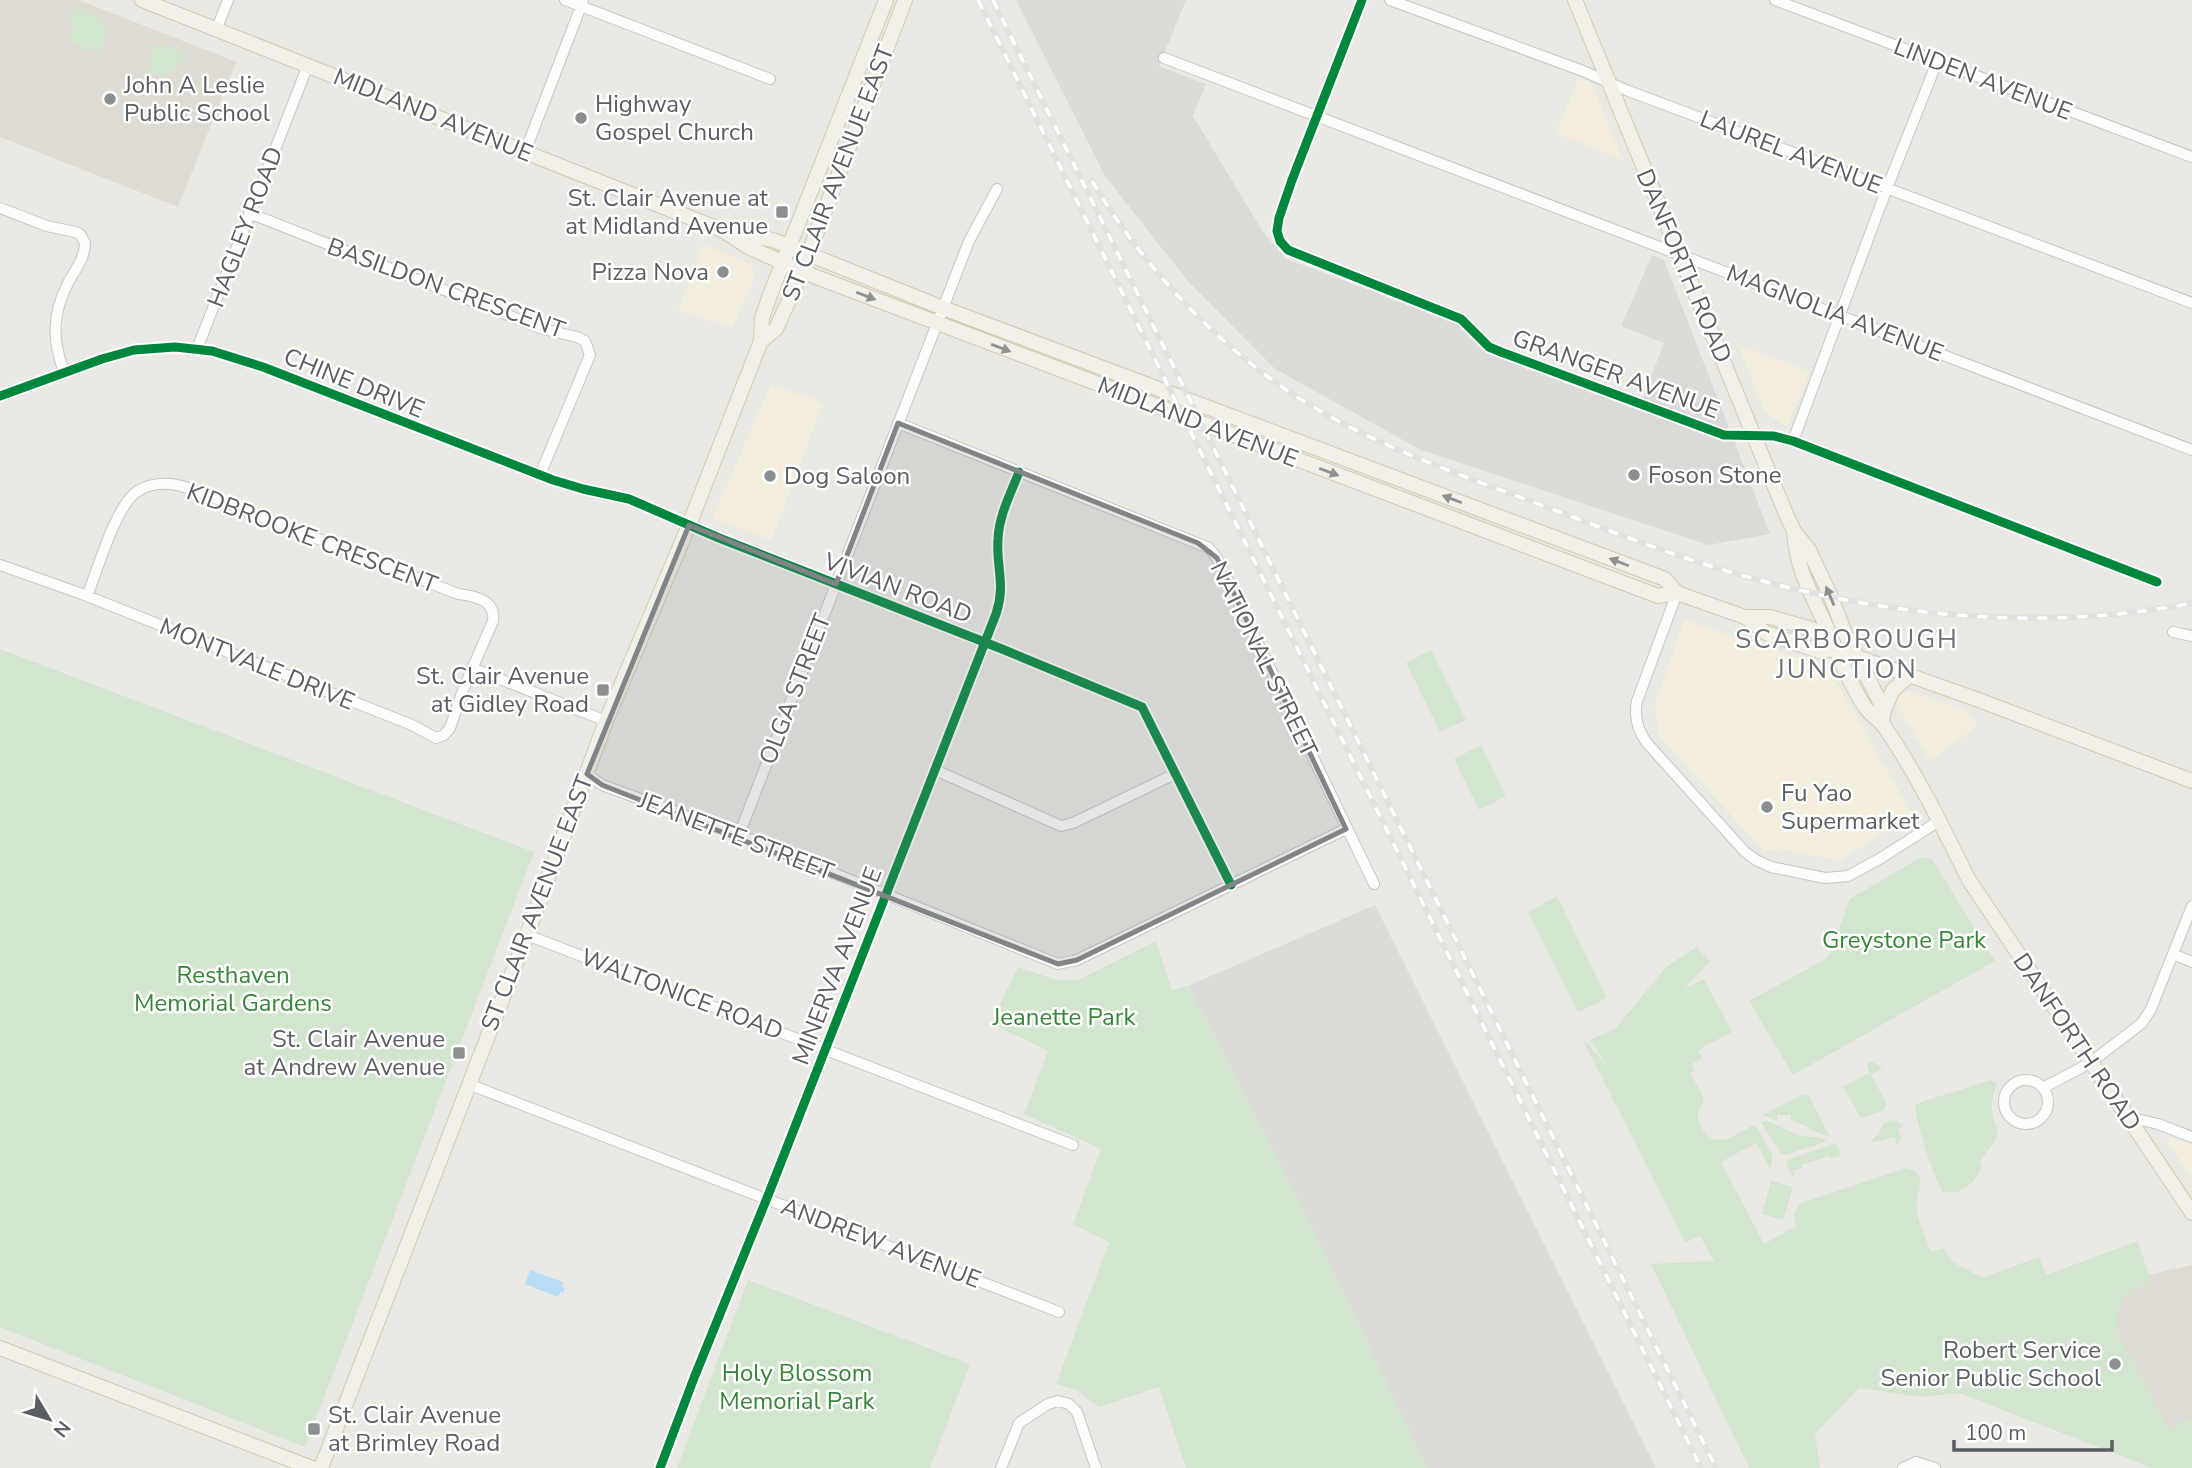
<svg xmlns="http://www.w3.org/2000/svg" width="2192" height="1468" font-family="'Nunito Sans',sans-serif">
	<style>
		.commercial { fill: #f4eedc }
		.industrial { fill: #dcdad7 }
		.education { fill: #dedbd3 }
		.green { fill: #d2e6cf }
		.water { fill: #b6dcf6 }
		.lines { fill: none; stroke-linecap: round; stroke-linejoin: round }
		.minor-casing { stroke: #c6c6c5; stroke-width: 12 }
		.major-casing { stroke: #d2c9b1; stroke-width: 16 }
		.minor { stroke: #fcfcfb; stroke-width: 10 }
		.major { stroke: #f2f0e7; stroke-width: 14 }
		.rail-casing { stroke: #e2e2e1; stroke-width: 6 }
		.rail { stroke: #fff; stroke-width: 3.5; stroke-dasharray: 10; stroke-linecap: butt }
		.cycleway-casing { stroke: #fff; stroke-width: 13 }
		.cycleway { stroke: #00873e; stroke-width: 9 }
		.oneway { fill: #8f9191 }
		.marked { fill: #828587; fill-opacity: 0.2; stroke: #828587; stroke-width: 5; stroke-linejoin: round }
		.poi-dot { fill: #8c8f90; stroke: #fff; stroke-width: 2.5 }
		.labels { text-anchor: middle; dominant-baseline: central; stroke-width: 5; stroke-linejoin: round; paint-order: stroke }
		.street-label { font-size: 24px; fill: #5a5e62; stroke: #fff }
		.poi-label { font-size: 24px; fill: #5a5e62; stroke: #fff; text-anchor: start }
		.park-label { font-size: 24px; fill: #368538; stroke: #fff }
		.neighbourhood-label { font-size: 26px; letter-spacing: 2px; fill: #6b7074; stroke: #fff }
	</style>
	<rect width="100%" height="100%" fill="#eae9e4"/>
	<path class="commercial" d="M1579,78L1592,84L1623,160L1556,133Z
		M703,244L748,263L753,269L755,277L732,328L678,310Z
		M1738,345L1810,372L1787,427L1766,413Z
		M771,384L823,403L772,540L712,519Z
		M1684,620L1820,665L1833,675L1912,814L1840,861L1783,849L1763,850L1658,735L1655,705Z
		M1909,691L1968,711L1977,726L1930,761L1898,707L1897,699L1902,694Z
		M2165,1136L2192,1145V1181Z"/>
	<path class="industrial" d="M1016,0H1186L1159,66L1206,84L1193,116L1263,232L1285,258L1462,326L1487,352L1639,408L1664,343L1621,326L1652,255L1664,260L1770,534L1709,545L1421,450L1275,369L1187,280L1105,176Z
		M1375,905L1656,1468H1427L1301,1204L1188,986Z"/>
	<path class="education" d="M0,0H79L236,62L178,207L0,137Z
		M2192,1265V1468H2152L2032,1301Z"/>
	<path class="green" d="M76,9C88,9 101,18 107,28L102,49L96,51L70,42L73,25L70,21Z
		M163,45L183,52L184,57L169,74L155,75L149,67L153,47Z
		M0,649L534,852L305,1447L0,1327Z
		M1431,650L1466,720L1440,732L1406,663Z
		M1481,745L1506,796L1479,810L1454,759Z
		M1921,857L1932,859L1995,961L1793,1075L1749,1001L1824,960L1829,955L1850,899Z
		M1557,896L1607,998L1578,1012L1528,912Z
		M1156,941L1172,990L1188,986L1301,1204L1427,1468H1186L1159,1387L1099,1407L1077,1390L1056,1384L1109,1242L1073,1224L1101,1149L1024,1114L1048,1051L991,1023L1018,967L1057,980H1078Z
		M1696,947L1710,961L1684,989L1704,979L1732,1032L1698,1050L1702,1058L1692,1064L1695,1070L1690,1074C1694,1081 1702,1090 1703,1099C1705,1106 1699,1107 1698,1114C1697,1119 1700,1126 1703,1130C1718,1150 1735,1135 1752,1126H1756L1773,1156L1770,1169L1756,1143L1721,1162L1764,1244L1796,1226L1793,1213L1797,1210L1799,1204L1906,1168C1931,1173 1915,1192 1917,1209C1918,1223 1926,1238 1931,1252L1944,1248C1952,1267 1966,1267 1982,1278L2039,1257L2046,1275L2138,1241L2151,1282L2132,1290L2124,1297L2116,1316L2118,1335L2169,1430L2190,1418L2192,1422V1468H2152L1959,1393L1920,1397L1859,1388L1815,1434L1820,1468H1749L1651,1264L1714,1261L1700,1236L1685,1242L1582,1038L1607,1065L1590,1040L1616,1028L1666,967Z
		M1871,1062L1877,1064L1882,1069L1871,1075L1887,1104L1883,1111L1861,1118L1843,1087L1869,1073L1867,1064Z
		M1991,1080L1997,1084C1991,1099 1989,1115 1998,1130L1996,1139L1980,1161L1982,1167C1973,1184 1963,1195 1943,1192C1934,1179 1916,1123 1915,1107L1917,1104L1924,1101Z
		M1803,1094L1809,1096L1829,1135L1828,1136C1814,1134 1806,1123 1791,1121V1115H1777V1121L1763,1115Z
		M1891,1120L1897,1121L1903,1126L1898,1129L1901,1138L1897,1145L1894,1137L1870,1143L1880,1131L1883,1124Z
		M1766,1121C1778,1124 1788,1132 1799,1135C1809,1138 1819,1135 1827,1141L1786,1155L1781,1154L1761,1122Z
		M1836,1143L1841,1152L1840,1156L1830,1159L1829,1156L1802,1165V1168L1793,1171L1795,1176L1793,1177L1786,1163L1788,1160Z
		M1771,1181L1793,1187L1783,1220L1762,1214Z
		M748,1280L970,1364L930,1468H677Z"/>
	<path class="water" d="M530,1270L563,1282L562,1287L565,1288L563,1293L560,1292L558,1297L525,1284Z"/>
	<g class="lines">
		<defs>
			<path id="minor" d="M565,0L770,79
				M1362,0L1292,180L1279,218L1277,231L1280,241L1288,250L1461,319L1489,347L1501,352L1724,435L1774,436L1793,441L2157,582
				M1390,0L1583,71L1626,90L2192,303
				M1775,0L2192,157
				M217,28L228,0
				M1164,58L2192,450
				M525,152L583,1
				M0,208L47,226L75,232L80,234L85,243C85,258 75,270 68,283C52,315 52,339 64,372
				M249,213L543,329L577,337L585,341L590,355L540,475
				M197,349L308,65
				M0,396L102,359L134,350L175,347L212,351L263,367L553,480L583,489L629,499L719,538L1002,649L1142,707L1231,885
				M898,423L1209,548L1217,558L1374,884
				M1793,441L1887,188L1937,62
				M0,565L82,594L412,725L436,738L444,735L450,728L463,690L493,621C496,600 475,596 458,594L217,499C202,493 187,486 171,484C158,483 145,485 135,493C114,511 98,569 87,596
				M1677,593L1637,701C1634,717 1637,730 1647,743L1745,852L1756,860L1771,867L1825,878L1848,876L1881,858L1939,821
				M2173,632L2192,636
				M472,668L606,721
				M935,770L1061,826L1073,823L1175,774
				M587,774L602,785L739,835L1058,964L1077,960L1346,829
				M739,835L969,241L997,189
				M527,935L1073,1145
				M2173,954L2192,962
				M2004 1102a22 22 0 1 1 44 0a22 22 0 1 1-44 0Z
				M468,1084L1059,1312
				M2043,1088L2090,1063L2142,1023L2151,1009L2192,906
				M2128,1117L2158,1124L2192,1137
				M660,1468L694,1378L767,1198L996,614C1006,584 996,568 998,539C999,515 1011,493 1019,472
				M1001,1468L1019,1423L1048,1404L1058,1401L1069,1404L1077,1412L1096,1468
				M1903,1468L1916,1462L1935,1468"/>
			<path id="major" d="M142,0L724,231L748,247L811,275L1658,596L1677,593L1745,617H1770L1812,629L1835,649L1976,699L2192,781
				M1575,0L1786,514L1794,531L1809,550L1831,597L1845,633L1884,710L1882,724
				M730,232L773,240L943,308L1665,579L1677,593
				M761,341L776,329L802,271L905,0
				M1794,531C1796,569 1811,592 1826,626C1837,653 1849,682 1865,707C1870,714 1878,719 1884,726C1917,774 1943,828 1969,880L2192,1213
				M1745,617L1766,633L1819,651L1835,649
				M1884,710L1893,690L1909,676
				M0,1348L312,1468
				M321,1468L527,935L606,721L689,525L761,341L762,318L770,295L886,0"/>
		</defs>
		<use href="#minor" class="minor-casing"/>
		<use href="#major" class="major-casing"/>
		<use href="#minor" class="minor"/>
		<use href="#major" class="major"/>
		<defs>
			<path id="rail" d="M978,0L1701,1468
				M993,0L1716,1468
				M1092,181C1142,264 1206,334 1285,389C1361,441 1448,470 1533,502C1595,525 1657,550 1720,569C1874,615 2034,634 2192,603"/>
		</defs>
		<use href="#rail" class="rail-casing"/>
		<use href="#rail" class="rail"/>
		<defs>
			<path id="cycleway" d="M1362,0L1292,180L1279,218L1277,231L1280,241L1288,250L1461,319L1489,347L1501,352L1724,435L1774,436L1793,441L2157,582
				M0,396L102,359L134,350L175,347L212,351L263,367L553,480L583,489L629,499L719,538L1002,649L1142,707L1231,885
				M660,1468L694,1378L767,1198L996,614C1006,584 996,568 998,539C999,515 1011,493 1019,472"/>
		</defs>
		<use href="#cycleway" class="cycleway-casing"/>
		<use href="#cycleway" class="cycleway"/>
	</g>
	<defs><path id="oneway-solid" d="M-6-.8H1V-3.2L6.5 0L1 3.2V.8H-6Z" transform="scale(1.75)"/></defs>
	<g class="oneway">
		<use href="#oneway-solid" transform="translate(866 296) rotate(21)"/>
		<use href="#oneway-solid" transform="translate(1001 348) rotate(21)"/>
		<use href="#oneway-solid" transform="translate(1329 472) rotate(21)"/>
		<use href="#oneway-solid" transform="translate(1452 499) rotate(-159)"/>
		<use href="#oneway-solid" transform="translate(1619 562) rotate(-159)"/>
		<use href="#oneway-solid" transform="translate(1830 596) rotate(-113)"/>
	</g>
	<path class="marked" d="M898,423L1198,543L1217,558L1346,829L1077,960L1058,964L602,785L587,774L689,525L836,584Z"/>
	<g class="poi-dot">
		<circle cx="110" cy="99" r="7"/>
		<circle cx="581" cy="118" r="7"/>
		<rect x="775" y="205" width="14" height="14" rx="3.5"/>
		<circle cx="723" cy="272" r="7"/>
		<circle cx="1634" cy="475" r="7"/>
		<circle cx="770" cy="476" r="7"/>
		<rect x="596" y="683" width="14" height="14" rx="3.5"/>
		<circle cx="1767" cy="807" r="7"/>
		<rect x="452" y="1046" width="14" height="14" rx="3.5"/>
		<circle cx="2115" cy="1364" r="7"/>
		<rect x="307" y="1422" width="14" height="14" rx="3.5"/>
	</g>
	<g class="labels">
		<g class="street-label">
			<text transform="translate(1983 79) rotate(21)">LINDEN AVENUE</text>
			<text transform="translate(433 115) rotate(22)">MIDLAND AVENUE</text>
			<text transform="translate(1791 152) rotate(21)">LAUREL AVENUE</text>
			<text transform="translate(838 173) rotate(-69)">ST CLAIR AVENUE EAST</text>
			<text transform="translate(245 227) rotate(-69)">HAGLEY ROAD</text>
			<text transform="translate(1684 266) rotate(67)">DANFORTH ROAD</text>
			<text transform="translate(446 288) rotate(20)">BASILDON CRESCENT</text>
			<text transform="translate(1835 313) rotate(21)">MAGNOLIA AVENUE</text>
			<text transform="translate(1616 374) rotate(20)">GRANGER AVENUE</text>
			<text transform="translate(354 383) rotate(22)">CHINE DRIVE</text>
			<text transform="translate(1198 422) rotate(21)">MIDLAND AVENUE</text>
			<text transform="translate(312 538) rotate(21)">KIDBROOKE CRESCENT</text>
			<text transform="translate(898 588) rotate(21)">VIVIAN ROAD</text>
			<text transform="translate(1264 659) rotate(64)">NATIONAL STREET</text>
			<text transform="translate(257 664) rotate(22)">MONTVALE DRIVE</text>
			<text transform="translate(795 689) rotate(-69)">OLGA STREET</text>
			<text transform="translate(736 836) rotate(21)">JEANETTE STREET</text>
			<text transform="translate(537 903) rotate(-69)">ST CLAIR AVENUE EAST</text>
			<text transform="translate(837 966) rotate(-69)">MINERVA AVENUE</text>
			<text transform="translate(682 994) rotate(21)">WALTONICE ROAD</text>
			<text transform="translate(2077 1042) rotate(56)">DANFORTH ROAD</text>
			<text transform="translate(881 1243) rotate(21)">ANDREW AVENUE</text>
		</g>
		<g class="poi-label">
			<text x="124" y="85">John A Leslie<tspan x="124" dy="28">Public School</tspan></text>
			<text x="595" y="104">Highway<tspan x="595" dy="28">Gospel Church</tspan></text>
			<text x="768" y="198" text-anchor="end">St. Clair Avenue at<tspan x="768" dy="28">at Midland Avenue</tspan></text>
			<text x="709" y="272" text-anchor="end">Pizza Nova</text>
			<text x="1648" y="475">Foson Stone</text>
			<text x="784" y="476">Dog Saloon</text>
			<text x="589" y="676" text-anchor="end">St. Clair Avenue<tspan x="589" dy="28">at Gidley Road</tspan></text>
			<text x="1781" y="793">Fu Yao<tspan x="1781" dy="28">Supermarket</tspan></text>
			<text x="445" y="1039" text-anchor="end">St. Clair Avenue<tspan x="445" dy="28">at Andrew Avenue</tspan></text>
			<text x="2101" y="1350" text-anchor="end">Robert Service<tspan x="2101" dy="28">Senior Public School</tspan></text>
			<text x="328" y="1415">St. Clair Avenue<tspan x="328" dy="28">at Brimley Road</tspan></text>
		</g>
		<g class="park-label">
			<text x="1904" y="940">Greystone Park</text>
			<text x="233" y="975">Resthaven<tspan x="233" dy="28">Memorial Gardens</tspan></text>
			<text x="1064" y="1017">Jeanette Park</text>
			<text x="797" y="1373">Holy Blossom<tspan x="797" dy="28">Memorial Park</tspan></text>
		</g>
		<g class="neighbourhood-label">
			<text x="1847" y="639">SCARBOROUGH<tspan x="1847" dy="30">JUNCTION</tspan></text>
		</g>
	</g>
	<g transform="translate(49 1419) rotate(128)" stroke="#ffffff" stroke-width="5" paint-order="stroke">
	<path d="M0-5L12 26L0 18L-12 26Z" fill="#5a5e62"/>
	<text y="-10" font-size="19" font-weight="bold" text-anchor="middle" fill="#5a5e62">N</text>
	</g>
	<path d="M1954 1440v10h158v-10" fill="none" stroke="#5a5e62" stroke-width="3.5"/>
	<text x="1965" y="1440" font-size="21" fill="#5a5e62" stroke="#ffffff" stroke-width="5" paint-order="stroke">100 m</text>
</svg>
